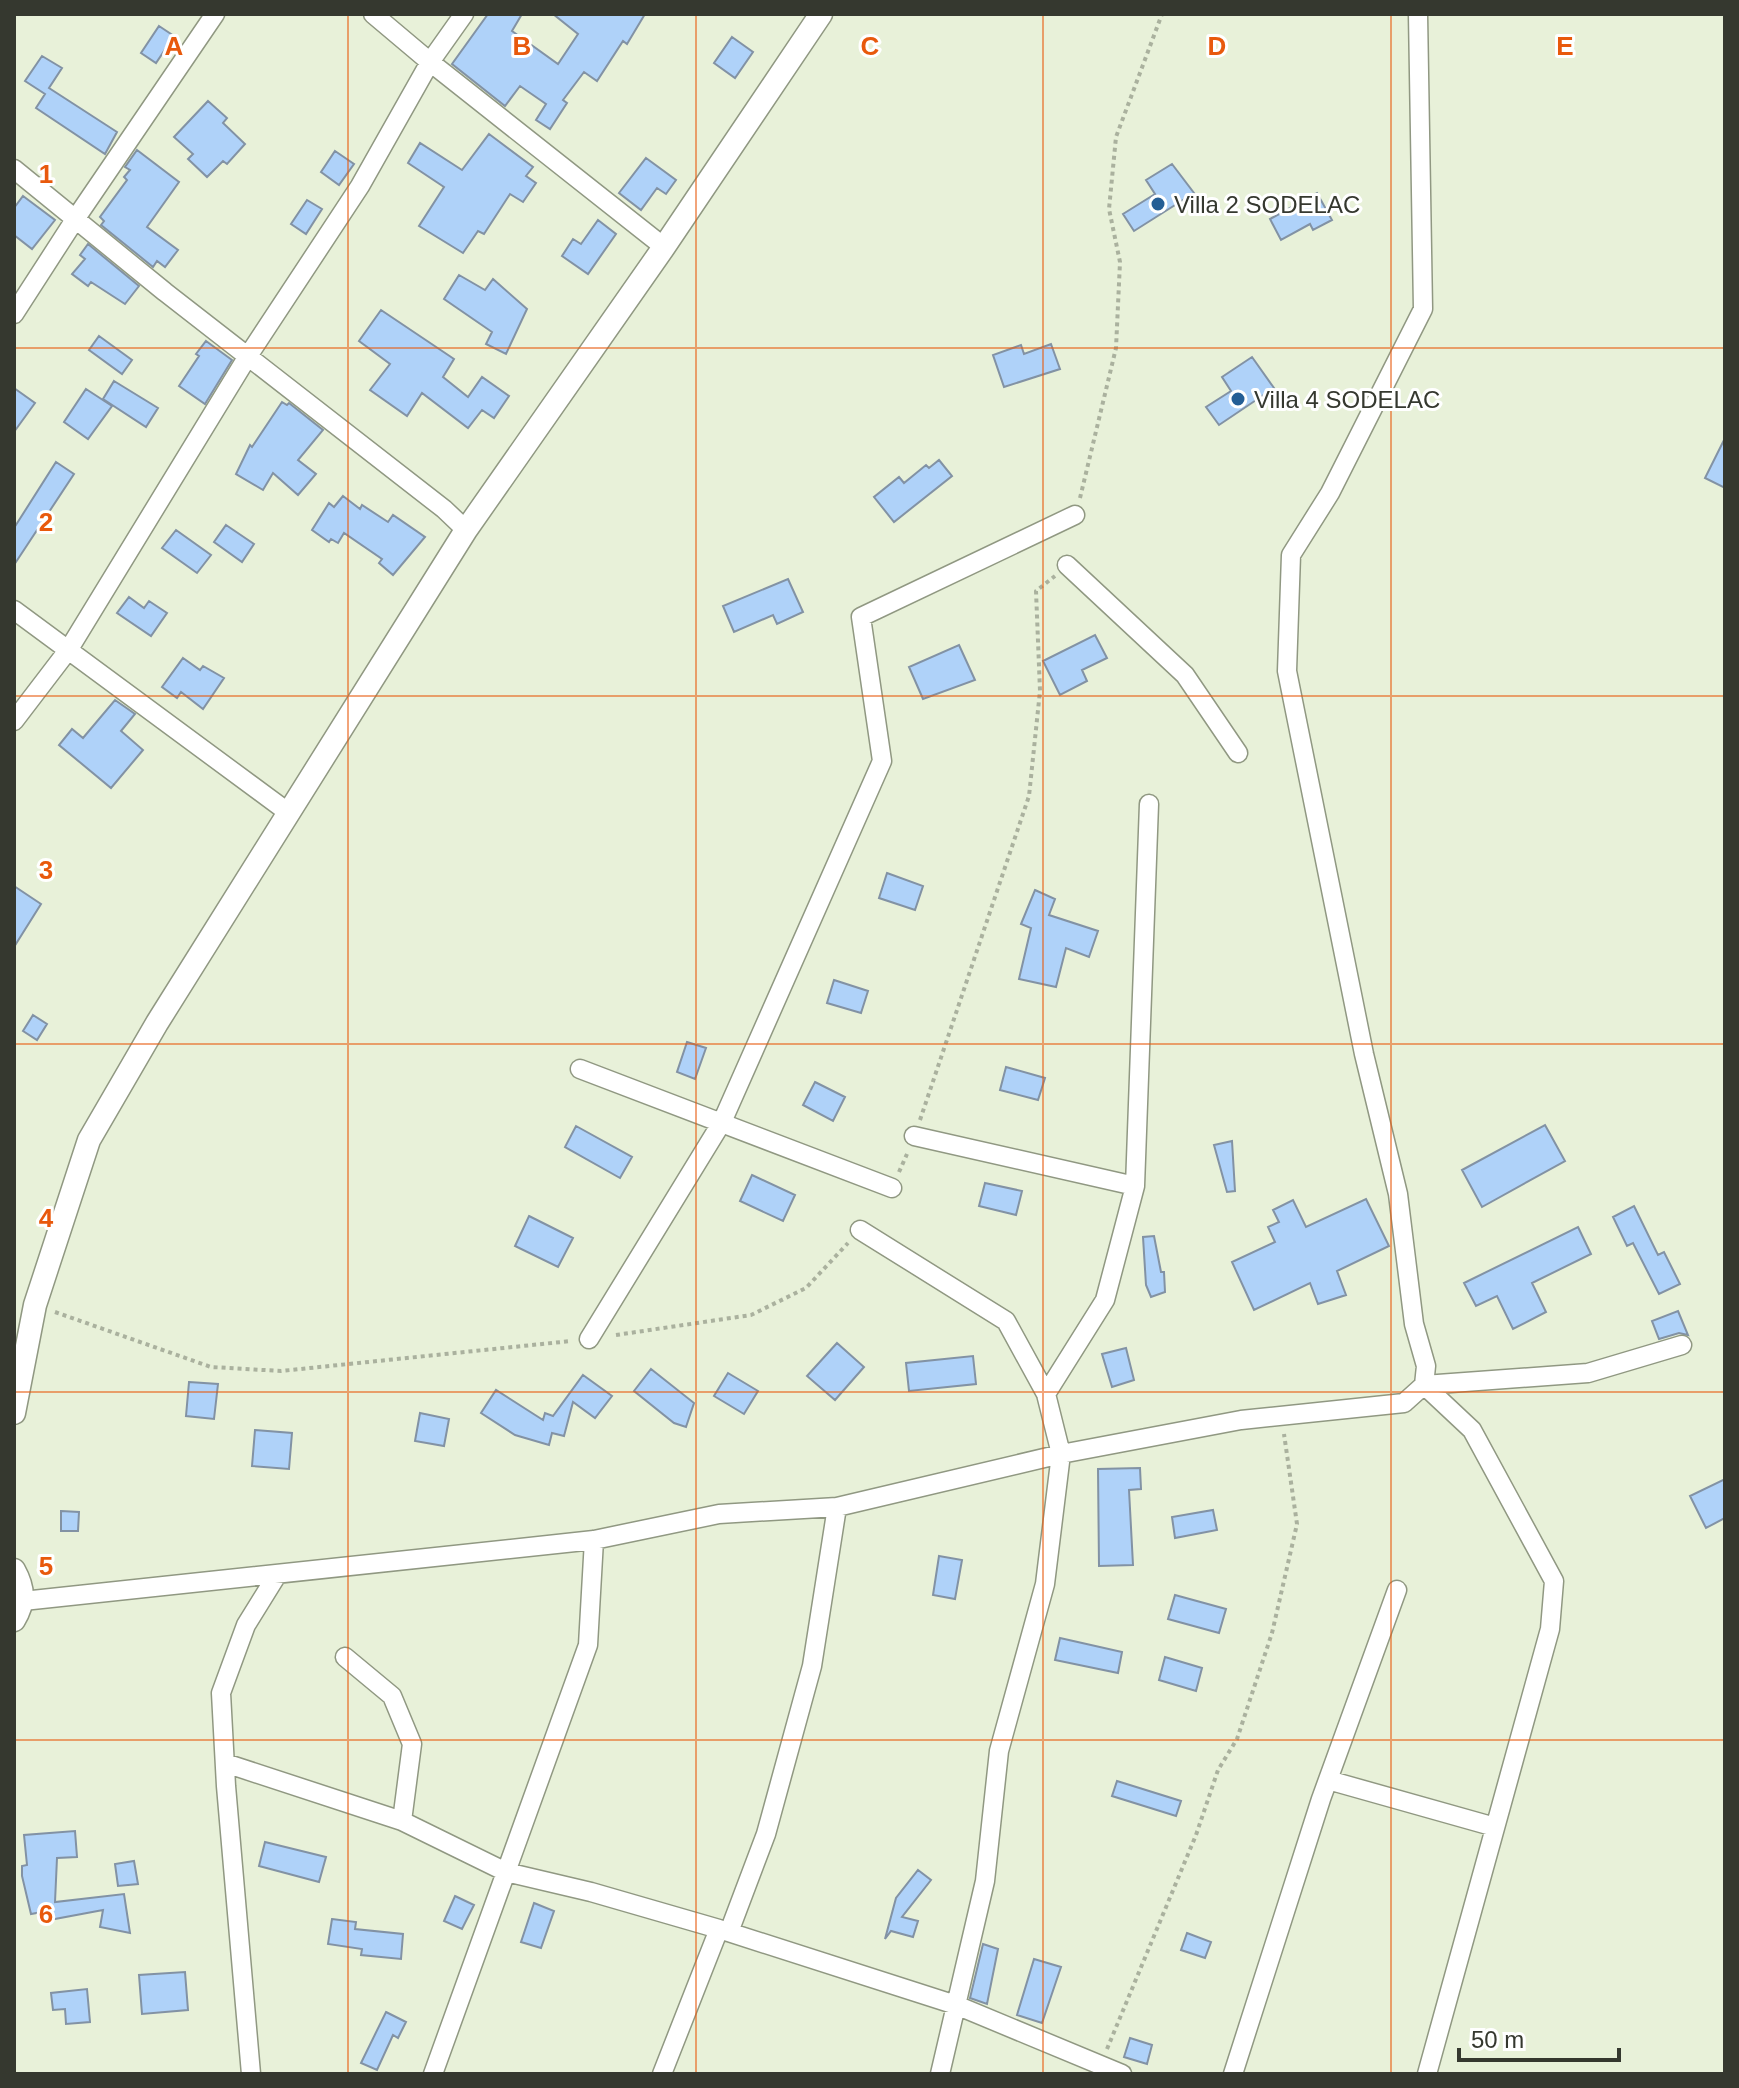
<svg xmlns="http://www.w3.org/2000/svg" width="1739" height="2088" font-family="Arial,sans-serif">
	<style>
		.building { fill: #afd2f9; stroke: #8292a4; stroke-width: 2 }
		.lines { fill: none; stroke-linecap: round; stroke-linejoin: round }
		.minor-casing { stroke: #909882; stroke-width: 21 }
		.tertiary-casing { stroke: #909882; stroke-width: 25 }
		.path { stroke: #aab19e; stroke-width: 4; stroke-dasharray: 4 4; stroke-linecap: butt }
		.minor { stroke: #fff; stroke-width: 18 }
		.tertiary { stroke: #fff; stroke-width: 22 }
		.grid { fill: none; stroke: #e8590c; stroke-width: 2; stroke-opacity: 0.55 }
		.poi-dot { fill: #245e95; stroke: #fff; stroke-width: 3 }
		.labels { text-anchor: middle; dominant-baseline: central; stroke-width: 6; stroke-linejoin: round; paint-order: stroke }
		.poi-label { font-size: 24px; fill: #35382f; stroke: #fff; text-anchor: start }
		.grid-label { font-size: 26px; text-anchor: middle; font-weight: bold; fill: #e8590c; stroke: #fff; stroke-width: 6; stroke-linejoin: round; paint-order: stroke }
	</style>
	<rect width="100%" height="100%" fill="#e8f1d9"/>
	<path class="building" d="M488,14H522L512,31L558,64L578,34L553,14H645L627,44L623,41L597,81L584,72L563,100L567,103L550,129L536,120L546,104L520,86L505,106L452,64Z
		M159,26L174,36L156,63L141,53Z
		M732,37L753,52L735,78L714,63Z
		M42,56L62,68L49,88L117,132L105,154L36,108L45,94L25,81Z
		M208,101L227,118L223,123L245,144L227,164L223,161L207,177L188,159L193,154L174,137Z
		M489,134L533,167L526,176L536,183L523,202L510,194L484,234L478,231L463,253L419,226L444,187L408,163L420,143L462,170Z
		M137,150L179,182L147,227L178,250L165,267L157,261L153,267L101,225L104,221L100,217L127,180L124,177L130,170L125,167Z
		M335,151L354,164L339,185L321,172Z
		M646,158L676,180L666,194L657,188L641,210L619,193Z
		M1172,164L1194,193L1134,231L1123,214L1155,194L1146,180Z
		M1317,193L1332,220L1313,230L1310,224L1281,240L1270,219Z
		M23,196L55,220L32,249L14,235V208Z
		M307,200L322,209L306,234L291,224Z
		M598,220L616,234L588,274L562,256L573,239L581,244Z
		M88,244L139,286L125,304L91,282L88,286L72,274L85,259L80,255Z
		M459,275L485,290L493,279L527,309L506,354L486,344L492,332L444,299Z
		M381,310L454,359L443,377L468,397L482,377L509,396L494,418L482,410L468,428L422,393L407,416L370,390L390,364L359,341Z
		M99,336L132,360L122,374L89,350Z
		M206,341L232,360L205,404L179,386L199,356L196,354Z
		M1051,344L1060,369L1004,387L993,355L1021,345L1024,354Z
		M1252,357L1274,388L1219,425L1206,407L1231,391L1222,377Z
		M114,381L158,408L146,427L103,399Z
		M14,388L35,403L14,432Z
		M86,389L112,406L88,439L64,422Z
		M282,402L287,405L289,403L323,430L298,460L316,474L298,495L273,473L263,490L236,474L250,445L252,447Z
		M1725,438V488L1705,478Z
		M939,460L952,476L894,522L874,497L899,477L904,483L926,465L929,468Z
		M56,462L74,474L14,565V528Z
		M343,496L360,509L362,505L388,522L393,515L425,537L393,575L379,563L382,559L344,533L338,543L331,539L329,542L312,530L329,503L334,507Z
		M226,525L254,544L242,562L214,542Z
		M176,530L211,555L197,573L162,548Z
		M788,579L803,612L777,624L773,615L734,632L723,606Z
		M129,597L144,608L149,601L167,613L151,636L117,613Z
		M1095,635L1107,658L1082,670L1087,681L1060,695L1043,661Z
		M959,645L975,680L923,699L909,667Z
		M183,658L200,670L203,666L224,678L203,709L181,692L177,698L162,687Z
		M115,700L135,714L121,731L143,750L111,788L59,745L72,729L83,738Z
		M887,873L923,886L915,910L879,898Z
		M14,886L41,904L14,947Z
		M1035,890L1055,899L1049,915L1098,931L1089,957L1066,948L1056,987L1019,979L1031,928L1021,924Z
		M834,980L868,991L861,1013L827,1003Z
		M33,1015L47,1024L37,1040L23,1031Z
		M687,1042L706,1048L695,1079L677,1072Z
		M1006,1067L1045,1078L1038,1100L1000,1090Z
		M815,1082L845,1097L833,1121L803,1105Z
		M1545,1125L1565,1161L1482,1207L1462,1170Z
		M576,1126L632,1157L620,1178L565,1147Z
		M1232,1141L1235,1191L1227,1192L1214,1145Z
		M752,1175L795,1195L783,1221L740,1201Z
		M985,1183L1022,1191L1016,1215L979,1206Z
		M1366,1199L1389,1246L1337,1271L1346,1295L1318,1304L1310,1283L1254,1310L1232,1262L1275,1242L1268,1227L1279,1222L1273,1210L1293,1200L1306,1227Z
		M1634,1206L1658,1255L1664,1252L1680,1284L1659,1294L1633,1243L1627,1246L1613,1217Z
		M529,1216L573,1238L558,1267L515,1246Z
		M1578,1227L1591,1254L1532,1283L1546,1312L1513,1329L1497,1296L1476,1306L1464,1283Z
		M1154,1236L1161,1272H1164L1165,1292L1151,1297L1146,1285L1143,1237Z
		M1678,1311L1688,1335L1679,1333L1659,1339L1652,1321Z
		M837,1343L864,1367L835,1400L807,1376Z
		M1126,1348L1134,1380L1112,1387L1102,1354Z
		M973,1356L976,1384L909,1391L906,1363Z
		M651,1369L694,1403L686,1427L674,1423L634,1391Z
		M728,1373L758,1391L744,1414L714,1396Z
		M583,1375L612,1396L595,1418L573,1402L564,1436L552,1433L549,1445L515,1435L481,1413L496,1390L543,1420L545,1413L553,1416Z
		M189,1382L218,1384L214,1419L186,1416Z
		M420,1413L449,1419L444,1446L415,1441Z
		M255,1430L292,1433L289,1469L252,1466Z
		M1140,1468L1141,1489L1129,1490L1133,1565L1099,1566L1098,1469Z
		M1725,1479V1518L1706,1528L1690,1496Z
		M1213,1510L1217,1530L1175,1538L1172,1517Z
		M61,1511L79,1512L78,1531H61Z
		M939,1556L962,1560L955,1599L933,1595Z
		M1175,1595L1226,1609L1219,1633L1168,1619Z
		M1060,1638L1122,1652L1118,1673L1055,1660Z
		M1165,1657L1202,1668L1196,1691L1159,1680Z
		M1117,1781L1181,1801L1176,1816L1112,1796Z
		M75,1831L77,1857L57,1858L55,1902L124,1894L130,1933L100,1927L103,1910L44,1921L42,1912L31,1914L22,1876V1866L27,1865L24,1835Z
		M265,1842L326,1857L319,1882L259,1866Z
		M134,1861L138,1884L118,1886L115,1864Z
		M918,1870L931,1880L902,1917L918,1921L913,1937L891,1931L885,1939L896,1898Z
		M455,1896L474,1905L462,1929L444,1921Z
		M534,1903L554,1911L541,1948L521,1942Z
		M332,1919L356,1922L355,1929L403,1934L401,1959L361,1955L362,1949L328,1944Z
		M1187,1933L1211,1942L1205,1958L1181,1950Z
		M983,1944L998,1949L987,2004L970,1998Z
		M1034,1959L1061,1967L1042,2023L1017,2015Z
		M185,1972L188,2010L142,2014L139,1975Z
		M87,1989L90,2022L66,2024L65,2009L53,2010L51,1993Z
		M386,2012L406,2022L398,2038L393,2035L377,2070L361,2063Z
		M1130,2038L1152,2045L1147,2064L1124,2057Z"/>
	<g class="lines">
		<defs>
			<path id="minor" d="M373,14L430,62L664,247
				M14,169L165,292L444,509L466,530
				M14,314L76,218L215,14
				M1067,565L1185,675L1238,753
				M14,610L289,813
				M14,721L69,649L248,356L360,186L430,62L464,14
				M580,1069L892,1188
				M914,1136L1135,1186
				M860,1230L1006,1321L1046,1394L1061,1454L1045,1584L999,1751L985,1881L940,2074
				M589,1339L722,1122L882,761L861,617L1075,515
				M1424,1385L1472,1430L1554,1581L1550,1629L1427,2074
				M1424,1385L1588,1373L1682,1345
				M1046,1394L1105,1300L1135,1186L1149,804
				M23,1601L594,1540L719,1514L837,1507L1061,1454L1241,1420L1404,1403L1424,1385L1426,1366L1414,1324L1398,1194L1364,1054L1287,671L1291,555L1330,493L1423,309L1418,14
				M345,1657L392,1696L412,1744L402,1821
				M225,1763L402,1821L506,1872L591,1892L719,1929L956,2005L1122,2074
				M1328,1780L1495,1827
				M729,1932L766,1834L812,1666L837,1507
				M251,2074L226,1786L221,1693L246,1625L277,1575
				M433,2074L588,1645L594,1540
				M662,2074L719,1929
				M1233,2074L1321,1799L1397,1590"/>
			<path id="tertiary" d="M14,1413L35,1305L89,1140L157,1023L466,530L664,247L821,14
				M14,1570C24,1588 25,1602 14,1620"/>
		</defs>
		<use href="#minor" class="minor-casing"/>
		<use href="#tertiary" class="tertiary-casing"/>
		<path class="path" d="M1080,498L1116,348L1120,262L1109,209L1116,137L1162,14
			M920,1120L1029,796L1040,691L1036,591L1055,576
			M899,1172L907,1154
			M55,1312L211,1367L281,1371L571,1341
			M616,1335L751,1315L806,1288L848,1243
			M1107,2049L1196,1835L1218,1770L1237,1739L1272,1633L1297,1524L1284,1434"/>
		<use href="#minor" class="minor"/>
		<use href="#tertiary" class="tertiary"/>
	</g>
	<path class="grid" d="M348,14V2074M696,14V2074M1043,14V2074M1391,14V2074M14,348H1725M14,696H1725M14,1044H1725M14,1392H1725M14,1740H1725"/>
	<g class="poi-dot">
		<circle cx="1158" cy="204" r="8"/>
		<circle cx="1238" cy="399" r="8"/>
	</g>
	<g class="labels">
		<g class="poi-label">
			<text x="1174" y="204">Villa 2 SODELAC</text>
			<text x="1254" y="399">Villa 4 SODELAC</text>
		</g>
	</g>
	<g class="grid-label">
		<text x="174" y="55">A</text>
		<text x="522" y="55">B</text>
		<text x="870" y="55">C</text>
		<text x="1217" y="55">D</text>
		<text x="1565" y="55">E</text>
		<text x="46" y="183">1</text>
		<text x="46" y="531">2</text>
		<text x="46" y="879">3</text>
		<text x="46" y="1227">4</text>
		<text x="46" y="1575">5</text>
		<text x="46" y="1923">6</text>
	</g>
	<rect width="1739" height="2088" fill="none" stroke="#35382f" stroke-width="32"/>
	<path d="M1459 2048v12h160v-12" fill="none" stroke="#35382f" stroke-width="4"/>
	<text x="1471" y="2048" font-size="24" fill="#35382f" stroke="#ffffff" stroke-width="6" paint-order="stroke">50 m</text>
</svg>
